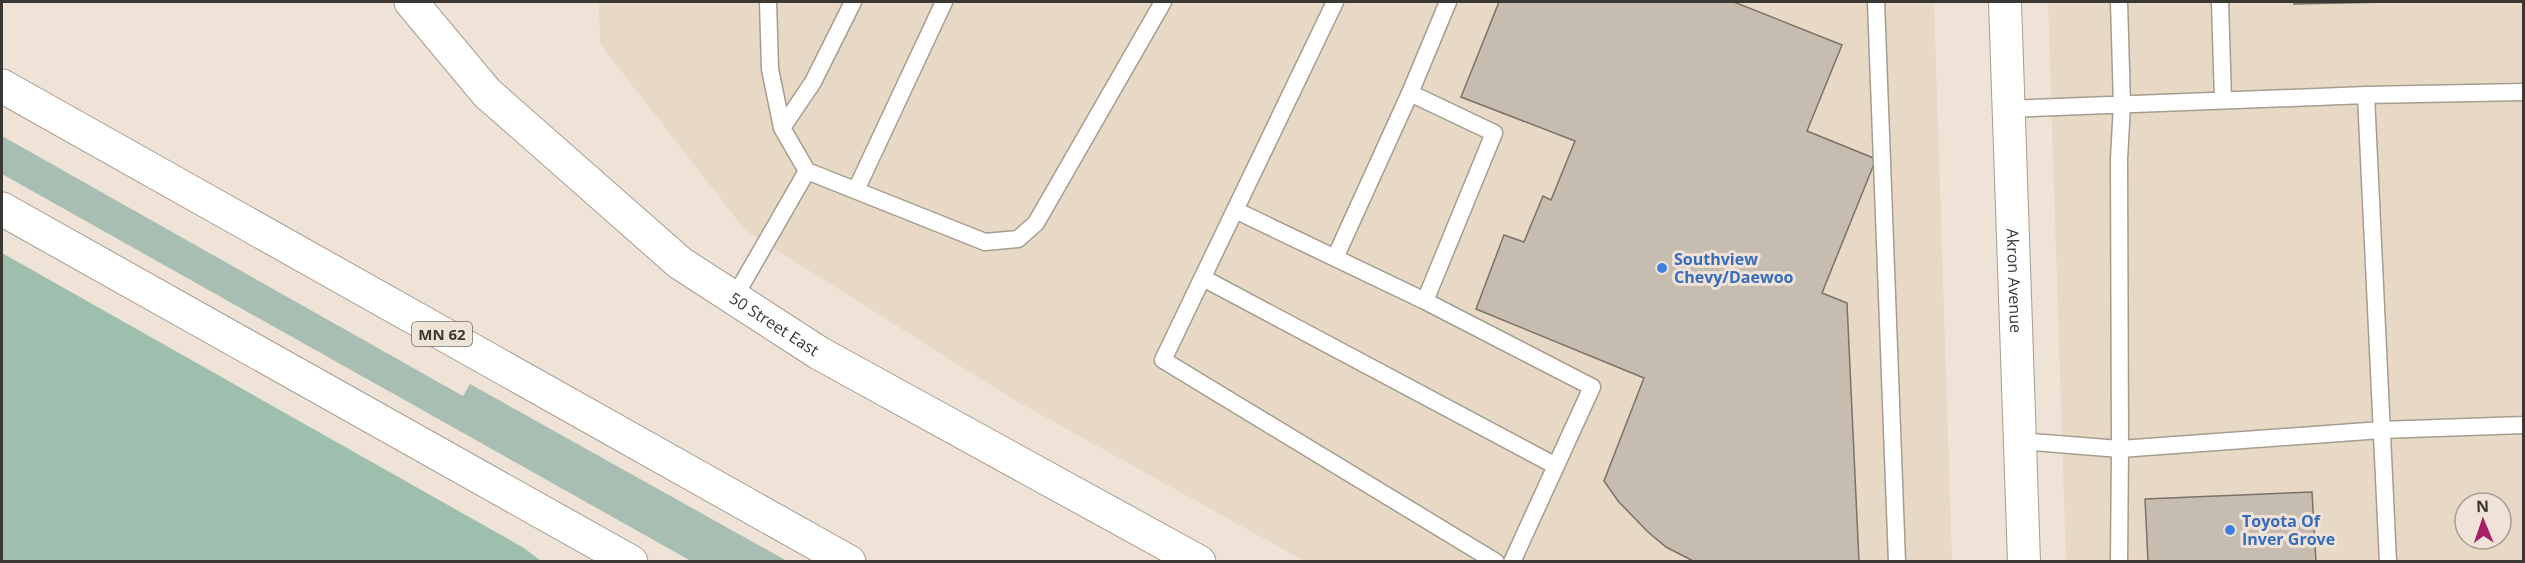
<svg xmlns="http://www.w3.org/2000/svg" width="2525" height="563" font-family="'Open Sans',sans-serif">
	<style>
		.built { fill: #e7d9c5; fill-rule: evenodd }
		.green { fill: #a8beb2 }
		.forest { fill: #9ebfad }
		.building { fill: #c6bcaf; stroke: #7b7267; stroke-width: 1.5 }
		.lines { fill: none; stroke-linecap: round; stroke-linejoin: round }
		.lane-casing { stroke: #a69d90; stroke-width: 19 }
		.street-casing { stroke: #a69d90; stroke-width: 34 }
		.secondary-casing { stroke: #a69d90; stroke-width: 35 }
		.highway-casing { stroke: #a69d90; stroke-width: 35 }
		.lane { stroke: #fff; stroke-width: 16 }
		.street { stroke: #fff; stroke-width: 32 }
		.secondary { stroke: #fff; stroke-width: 33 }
		.highway { stroke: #fff; stroke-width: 33 }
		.shop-dot { fill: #3f7fe0; stroke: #eee3d6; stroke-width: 2 }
		.labels { text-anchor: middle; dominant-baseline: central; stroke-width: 6; stroke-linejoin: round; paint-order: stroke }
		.shield { fill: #eee3d6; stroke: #716b63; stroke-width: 1.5 }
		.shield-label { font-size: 15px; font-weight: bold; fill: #3b3732 }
		.shop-label { font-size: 16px; font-weight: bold; fill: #366cbe; stroke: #eee3d6; text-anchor: start }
		.street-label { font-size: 16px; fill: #3b3732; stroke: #eee3d6 }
	</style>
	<rect width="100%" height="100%" fill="#eee3d6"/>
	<path class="built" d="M599,2H1934L1952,561H1304L1011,398L745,230L600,44Z
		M2048,2H2523V561H2066ZM2465,503H2501V539H2465Z"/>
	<path class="green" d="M2,136L463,396L470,384L787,561H691L2,174Z"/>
	<path class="forest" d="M2,253L524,548L541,561H2Z"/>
	<path class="building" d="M1499,2H1734L1842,45L1807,131L1876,159L1822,293L1847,303L1859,562H1695L1666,547L1648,532L1618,501L1604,481L1644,378L1476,309L1504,235L1524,242L1543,196L1551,200L1575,141L1461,97Z
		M2294,2H2389L2294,4Z
		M2312,492L2316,562H2148L2145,499Z"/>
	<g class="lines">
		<defs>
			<path id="lane" d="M1335,2L1163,360L1496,562
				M1448,2L1410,93L1494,133L1425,301L1592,387L1512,562
				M1876,2L1897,562
				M2220,2L2223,100
				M2366,95L2524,92
				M2009,109L2366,95L2388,562
				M782,128L813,82L853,2
				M807,171L985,242L1018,239L1036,223L1163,2
				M856,190L944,2
				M1235,210L1425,301
				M1335,258L1410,93
				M1203,278L1556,466
				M734,298L807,171L782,128L770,69L768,2
				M2020,441L2120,449L2119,159L2122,105L2119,2
				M2119,562L2120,449L2381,430L2524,425"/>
			<g id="street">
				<path id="s1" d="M2005,2L2024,562"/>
			</g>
			<g id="secondary">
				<path id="s2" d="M411,2L487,93L680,263L819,353L1199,562"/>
			</g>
			<path id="highway" d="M2,86L849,562
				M2,209L631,562"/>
		</defs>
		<use href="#lane" class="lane-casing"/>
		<use href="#street" class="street-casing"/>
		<use href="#secondary" class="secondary-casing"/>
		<use href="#highway" class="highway-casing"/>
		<use href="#lane" class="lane"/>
		<use href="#street" class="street"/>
		<use href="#secondary" class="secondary"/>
		<use href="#highway" class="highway"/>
	</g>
	<g class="shop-dot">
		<circle cx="1662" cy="268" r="6"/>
		<circle cx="2230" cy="530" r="6"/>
	</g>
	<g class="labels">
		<rect class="shield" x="412" y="322" width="60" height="24" rx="4.5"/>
		<g class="shield-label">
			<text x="442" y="334">MN 62</text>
		</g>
		<g class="shop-label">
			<text x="1674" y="259">Southview<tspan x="1674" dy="18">Chevy/Daewoo</tspan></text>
			<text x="2242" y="521">Toyota Of<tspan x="2242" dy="18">Inver Grove</tspan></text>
		</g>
		<g class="street-label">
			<text stroke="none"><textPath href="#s1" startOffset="279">Akron Avenue</textPath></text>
			<text stroke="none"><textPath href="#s2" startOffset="488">50 Street East</textPath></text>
		</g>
	</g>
	<rect width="2525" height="563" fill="none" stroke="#3b3732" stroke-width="6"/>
	<g transform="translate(2483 521) rotate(358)"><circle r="28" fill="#eee3d6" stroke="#a69e94" stroke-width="1.5"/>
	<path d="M0-4.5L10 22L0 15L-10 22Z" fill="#a71f67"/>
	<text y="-9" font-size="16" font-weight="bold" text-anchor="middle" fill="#3b3732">N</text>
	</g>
</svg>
